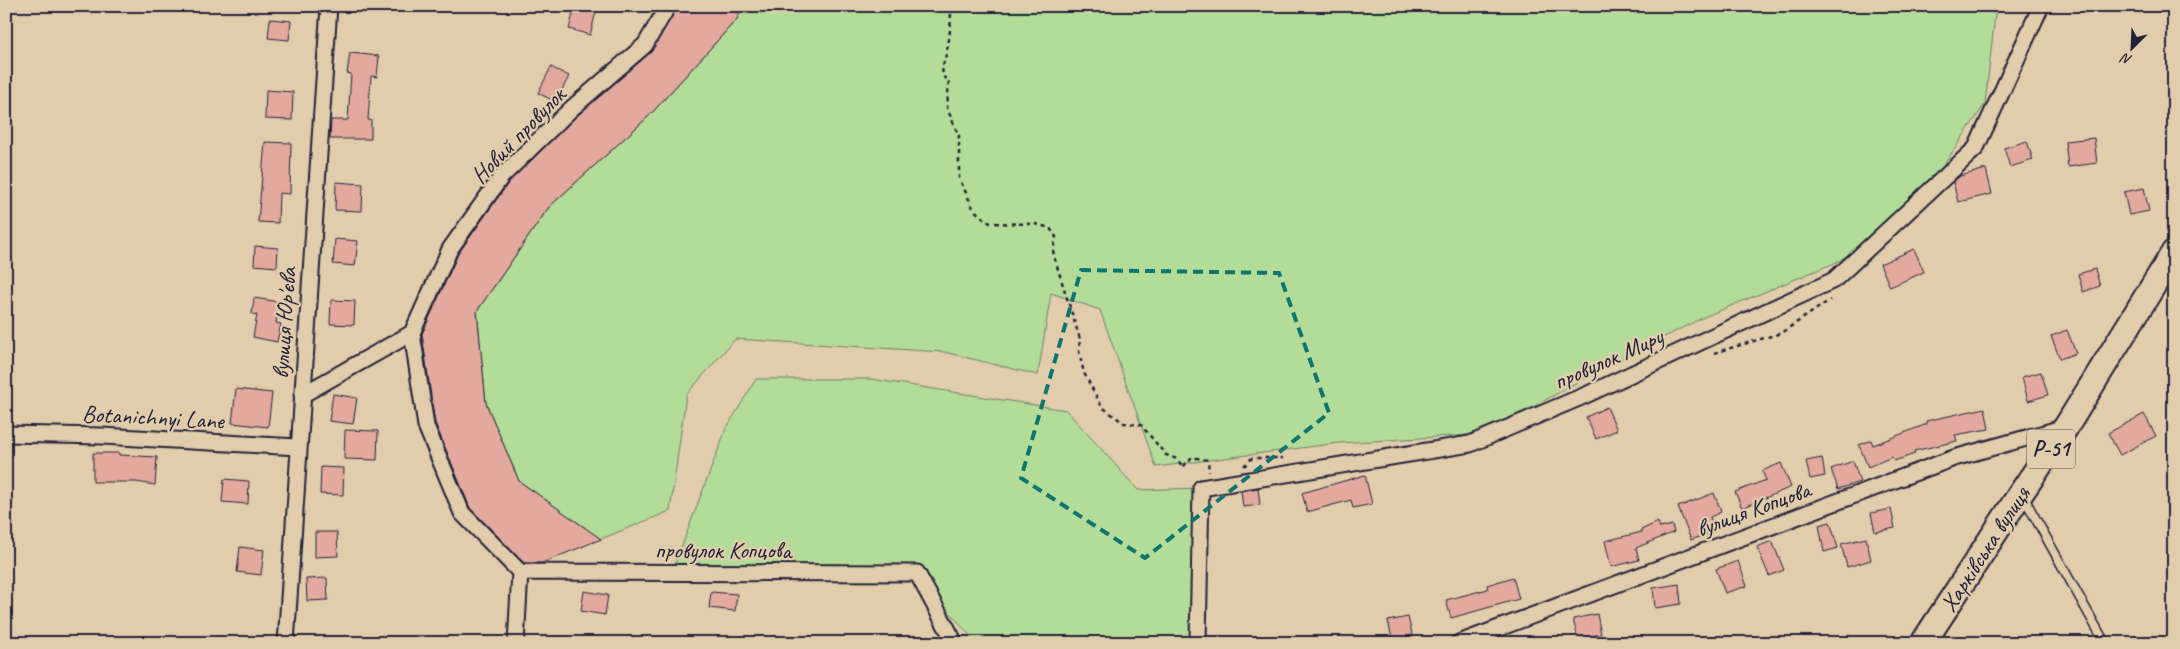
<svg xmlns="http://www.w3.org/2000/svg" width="2180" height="649" font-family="Caveat,sans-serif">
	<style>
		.green { fill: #b3dc98; stroke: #6a7f6a }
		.building { fill: #e3a99e; stroke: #22223b }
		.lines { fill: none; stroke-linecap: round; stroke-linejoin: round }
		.service-casing { stroke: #22223b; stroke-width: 11 }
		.minor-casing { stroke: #22223b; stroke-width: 19 }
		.primary-casing { stroke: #22223b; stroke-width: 28 }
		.path { stroke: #22223b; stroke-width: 2.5; stroke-dasharray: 4 4; stroke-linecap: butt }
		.service { stroke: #e1cdab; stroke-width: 8 }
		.minor { stroke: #e1cdab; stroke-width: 15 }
		.primary { stroke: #e1cdab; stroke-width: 24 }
		.marked { fill: none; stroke: #0f766e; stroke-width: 4; stroke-dasharray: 10 6; stroke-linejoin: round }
		.labels { text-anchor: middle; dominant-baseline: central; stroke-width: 4.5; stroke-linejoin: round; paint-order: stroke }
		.shield { fill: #e1cdab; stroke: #5b555d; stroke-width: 1 }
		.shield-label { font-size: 22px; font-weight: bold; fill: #22223b }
		.street-label { font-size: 24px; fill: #22223b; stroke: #e1cdab }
	</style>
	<rect width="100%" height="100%" fill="#e1cdab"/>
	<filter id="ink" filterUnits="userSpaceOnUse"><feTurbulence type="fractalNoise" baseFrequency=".02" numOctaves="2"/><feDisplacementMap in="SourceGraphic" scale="10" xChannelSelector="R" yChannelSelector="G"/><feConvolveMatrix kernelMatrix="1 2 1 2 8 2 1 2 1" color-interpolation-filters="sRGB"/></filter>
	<g filter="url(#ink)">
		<path class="green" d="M743,6H1996L1985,104L1916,206L1839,261L1704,317L1597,371L1485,434L1339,443L1156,467L1100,310L1051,293L1038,375L944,352L735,339L686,395L670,511L601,539L519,481L486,403L477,311L549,207L649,116L737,19Z
			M756,379H871L1066,410L1138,490L1201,488L1198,643H976L917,573L672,572L726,429Z"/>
		<path class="building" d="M575,6L596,12L590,35L569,29Z
			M677,6H743L737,19L649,116L549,207L477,311L486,403L519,481L601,539L542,563H524L470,508L435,423L422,334L458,254L509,182L577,116L651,52Z
			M270,19L291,21L289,40L268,38Z
			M350,53L379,56L377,77L371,76L368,120H371V139H330L331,120H348L351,74L347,73Z
			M551,67L569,76L556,102L538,93Z
			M266,90L293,92L292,120L265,119Z
			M2094,138L2097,163L2068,167L2065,141Z
			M2027,141L2033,160L2010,167L2004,148Z
			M265,142L291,143L290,194L279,193L278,223L258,222Z
			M1986,169L1992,194L1958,202L1953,182L1960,176Z
			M336,182L363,184L362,211L335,210Z
			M2144,188L2149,211L2129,215L2124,192Z
			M335,239L358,241L355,266L333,264Z
			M255,246L278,248L277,267L254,265Z
			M1914,249L1924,272L1890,287L1880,264Z
			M2095,269L2100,286L2083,292L2078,274Z
			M254,298L279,302L276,323L281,324L277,342L253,337L257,315L252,314Z
			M331,300L355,301L354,325L330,324Z
			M2067,330L2076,353L2060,359L2051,336Z
			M2041,372L2048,395L2028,401L2022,377Z
			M236,389L272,393L268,427L232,423Z
			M333,394L357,398L353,424L329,421Z
			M1607,407L1617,430L1596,439L1586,417Z
			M1985,408L1989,429L1955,435L1957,441L1914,451L1915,454L1894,461L1892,457L1868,467L1859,445L1871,440L1873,445L1927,424L1926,421Z
			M2144,414L2156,436L2120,455L2108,433Z
			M345,430L378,431L377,460L344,459Z
			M93,453H119V455L157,457L155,485L136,482H93Z
			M1822,458L1825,476L1810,479L1806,461Z
			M1853,461L1860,482L1838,489L1831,469Z
			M1781,463L1791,487L1742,508L1735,492L1766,480L1762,471Z
			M321,467L344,468L343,495L320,494Z
			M1365,475L1372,504L1353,508L1351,500L1307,512L1302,493Z
			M224,479L249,481L248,504L222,502Z
			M1258,488L1260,505L1243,507L1241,491Z
			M1714,493L1721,512L1710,517L1715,531L1691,540L1678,507Z
			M1891,509L1895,528L1875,532L1871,513Z
			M1658,522L1660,528L1672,525L1674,532L1636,548L1639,560L1611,567L1605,541L1642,532L1641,530Z
			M1830,522L1838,548L1824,552L1819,525Z
			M315,532H337L338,556L315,557Z
			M1866,538L1871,560L1847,567L1841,544Z
			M1772,541L1784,570L1769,576L1757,547Z
			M240,547L264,550L261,575L237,572Z
			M1738,561L1747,586L1725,593L1716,569Z
			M1513,577L1519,599L1451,618L1446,600L1488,589L1487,585Z
			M327,578L328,600L307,601L306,579Z
			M1679,584L1681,604L1655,608L1653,588Z
			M584,591L608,595L605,615L581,611Z
			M711,592L737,594L735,611L709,608Z
			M1597,614L1601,634L1578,639L1573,619Z
			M1408,617L1413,638L1393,643L1388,621Z"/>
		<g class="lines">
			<defs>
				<path id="service" d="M2023,496L2105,643"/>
				<path id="minor" d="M412,333L426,426L462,513L520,572
					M302,395L412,333L450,249L502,176L571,109L645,45L668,6
					M6,434L102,436L298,447
					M520,572L917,573L955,643
					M286,643L329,6
					M516,643L520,572
					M1198,643L1201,488L1470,444L1586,395L1834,280L1976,148L2041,6
					M1459,643L1954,458L2066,427"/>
				<path id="primary" d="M1923,643L2021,493L2066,427L2174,252"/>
			</defs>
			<use href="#service" class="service-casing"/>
			<use href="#minor" class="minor-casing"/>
			<use href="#primary" class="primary-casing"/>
			<path class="path" d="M951,6C951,21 950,36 947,50C945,63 941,63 943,77L949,80L947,108L959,136V178L974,210L990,223L1035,224L1050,228L1056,237L1053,251L1055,260L1080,339L1079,352L1084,373L1102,407L1124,423L1141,425L1166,455L1177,459L1183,467L1192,457L1208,460L1209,472
				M1714,353L1781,333L1830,300
				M1244,466L1252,458H1283"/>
			<use href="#service" class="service"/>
			<use href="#minor" class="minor"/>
			<use href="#primary" class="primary"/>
		</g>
	</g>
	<path class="marked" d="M1081,270L1279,273L1329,413L1145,558L1021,478Z"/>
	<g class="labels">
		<rect class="shield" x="2027" y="429.5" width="48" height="39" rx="4"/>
		<g class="shield-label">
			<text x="2051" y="449">Р-51</text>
		</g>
		<g class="street-label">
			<text transform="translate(518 135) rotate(-46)">Новий провулок</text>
			<text transform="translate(284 323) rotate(-86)">вулиця Юр'єва</text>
			<text transform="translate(1608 359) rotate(-24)">провулок Миру</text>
			<text transform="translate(153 417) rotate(3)">Botanichnyi Lane</text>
			<text transform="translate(1753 509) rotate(-20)">вулиця Копцова</text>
			<text transform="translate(1985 549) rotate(-57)">Харківська вулиця</text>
			<text x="723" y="550">провулок Копцова</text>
		</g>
	</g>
	<rect width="2180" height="649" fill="none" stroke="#e1cdab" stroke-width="25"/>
	<rect x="12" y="12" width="2155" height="624" fill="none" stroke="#22223b" stroke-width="2" filter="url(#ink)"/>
	<g transform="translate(2132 48) rotate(204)" stroke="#e1cdab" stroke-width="4" paint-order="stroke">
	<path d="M0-4L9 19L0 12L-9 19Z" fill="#22223b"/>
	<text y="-8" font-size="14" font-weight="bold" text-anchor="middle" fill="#22223b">N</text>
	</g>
</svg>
